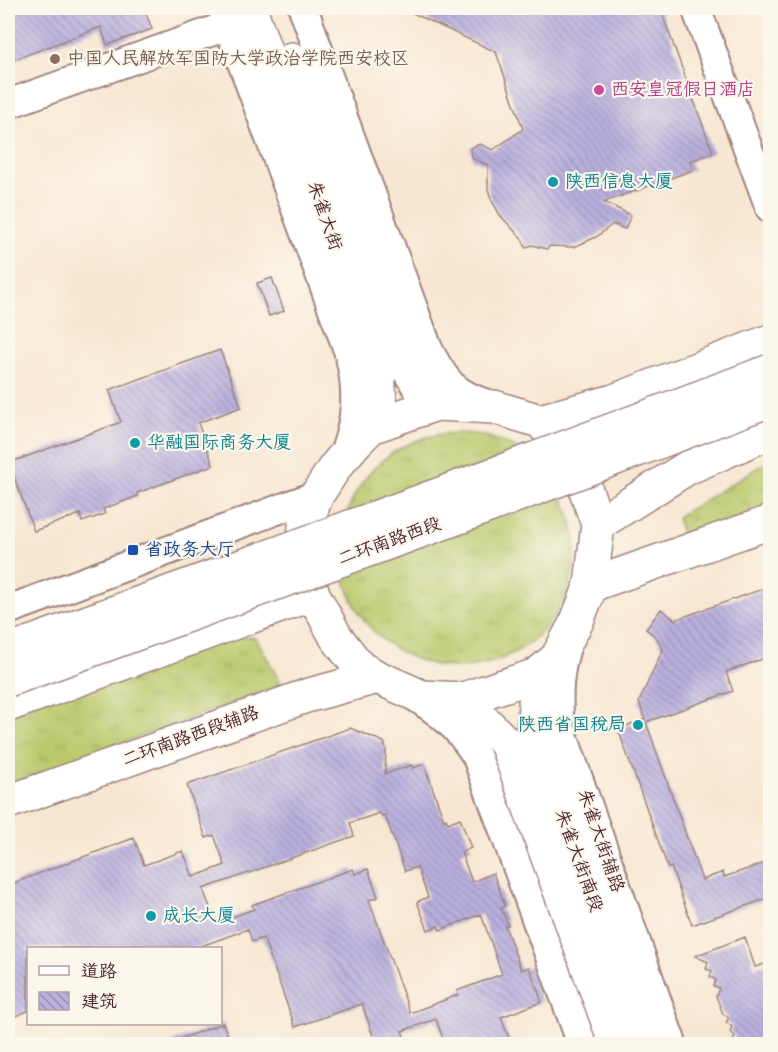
<svg xmlns="http://www.w3.org/2000/svg" width="778" height="1052" font-family="Kalam,'LXGW WenKai TC',sans-serif">
	<style>
		.grass { fill: url(#grass-tufts); stroke: #81744b; stroke-width: 1.5 }
		.building { fill: url(#building-back-hatch); fill-rule: evenodd }
		.lines { fill: none; stroke-linecap: round; stroke-linejoin: round }
		.minor-casing { stroke: #a0837e; stroke-width: 32 }
		.major-casing { stroke: #a0837e; stroke-width: 36 }
		.highway-casing { stroke: #a0837e; stroke-width: 36 }
		.minor { stroke: #fff; stroke-width: 28 }
		.major { stroke: #fff; stroke-width: 33 }
		.highway { stroke: #fff; stroke-width: 33 }
		.highway-bridge-casing { stroke: #a0837e; stroke-width: 36; stroke-linecap: butt }
		.highway-bridge { stroke: #fff; stroke-width: 33 }
		.education-dot { fill: #8d6e63; stroke: #fbf7ec; stroke-width: 2 }
		.hotel-dot { fill: #d1479c; stroke: #fbf7ec; stroke-width: 2 }
		.culture-dot { fill: #0f9aa8; stroke: #fbf7ec; stroke-width: 2 }
		.transit-dot { fill: #1a4fb4; stroke: #fbf7ec; stroke-width: 2 }
		.labels { text-anchor: middle; dominant-baseline: central; stroke-width: 4.5; stroke-linejoin: round; paint-order: stroke }
		.education-label { font-size: 18px; fill: #785e54; stroke: #fbf7ec; text-anchor: start }
		.hotel-label { font-size: 18px; fill: #b23c85; stroke: #fbf7ec; text-anchor: start }
		.culture-label { font-size: 18px; fill: #0d838f; stroke: #fbf7ec; text-anchor: start }
		.street-label { font-size: 18px; fill: #4a1f2b; stroke: #fbf7ec }
		.transit-label { font-size: 18px; fill: #164399; stroke: #fbf7ec; text-anchor: start }
	</style>
	<defs>
		<pattern id="grass-tufts" width="24" height="20" patternUnits="userSpaceOnUse" patternTransform="scale(1.5)"><rect width="24" height="20" fill="#b8c96b"/><path d="M3 7l-1-3M5 7V3M7 7l1-3M15 17l-1-3M17 17v-4M19 17l1-3" fill="none" stroke="#a0ac5d"/></pattern>
		<pattern id="building-back-hatch" width="6" height="6" patternUnits="userSpaceOnUse" patternTransform="scale(1.5)"><rect width="6" height="6" fill="#b9b0de"/><path d="M-1 5l2 2M0 0l6 6M5-1l2 2" fill="none" stroke="#988fb4"/></pattern>
	</defs>
	<rect width="100%" height="100%" fill="#fbf7ec"/>
	<filter id="ink" filterUnits="userSpaceOnUse"><feTurbulence type="fractalNoise" baseFrequency=".0167" numOctaves="2"/><feDisplacementMap in="SourceGraphic" scale="12" xChannelSelector="R" yChannelSelector="G"/><feConvolveMatrix kernelMatrix="1 2 1 2 8 2 1 2 1" color-interpolation-filters="sRGB"/></filter>
	<filter id="wash" filterUnits="userSpaceOnUse"><feTurbulence type="fractalNoise" baseFrequency=".008" numOctaves="4" result="noise"/><feDisplacementMap in="SourceGraphic" scale="24" xChannelSelector="R" yChannelSelector="G"/><feGaussianBlur stdDeviation="1.35" result="paint"/><feColorMatrix in="noise" values="0 0 0 0 0 0 0 0 0 0 0 0 0 0 0 0 0 1.4 0 .05"/><feComposite in="paint" operator="in"/></filter>
	<g filter="url(#wash)">
		<rect width="100%" height="100%" fill="#f7e7d2"/>
		<path class="grass" d="M341 550a117 117 0 1 1 234 0a117 117 0 1 1-234 0Z
			M770,460V512L682,538L677,517Z
			M223,635L256,638L282,685L8,785V712Z"/>
		<g id="blocks">
			<path class="building" d="M8,8H144L152,29L107,45L101,27L8,62Z
				M402,8H660L713,153L690,161L693,170L604,202L631,215L625,229L613,224L596,237L574,247L550,246L547,249L532,245L526,248L522,239L500,215L491,199L488,189V165L473,159L470,148L480,144L493,150L523,129L496,52Z
				M272,278L284,311L269,316L257,283Z
				M220,350L241,407L198,423L213,465L137,493L138,496L103,509L105,514L82,522L80,514L34,531L9,463L121,422L109,390Z
				M771,586V656L726,672L733,691L646,722L702,880L723,872L724,877L771,861V897L692,925L671,867L668,868L618,729L645,719L639,702L663,649L657,638L646,629L661,609L675,620Z
				M350,728L384,742L386,749L385,774L412,765L413,768L424,764L444,820L446,819L448,823L460,818L471,848L461,852L472,882L493,873L505,905L501,909L508,925L505,926L521,970L529,967L542,1002L501,1017L511,1044H445L436,1019L402,1031L407,1044H376L362,1004L295,1027L265,942L263,938L252,942L248,929L196,948H28V1011L8,1019V885L134,838L144,865L183,851L193,877L225,865L214,835L206,838L187,785ZM380,813L382,816L385,815L405,871L417,867L428,897L417,902L428,930L438,926L440,930L481,914L502,974L457,991L458,995L410,1013L369,900L378,897L368,869L355,874L353,869L252,905L254,909L216,923L203,889L354,836L350,823Z
				M745,937L755,967L771,962V1044H732L735,1036L730,1032L732,1026L726,1023L729,1017L723,1014L716,996L719,988L713,986L716,980L710,977L712,971L706,969L708,962L695,956Z
				M223,1023L231,1044H169V1043Z"/>
		</g>
	</g>
	<g filter="url(#ink)">
		<use href="#blocks" fill-opacity="0" stroke="#a0837e" stroke-width="1.5"/>
		<g class="lines">
			<defs>
				<path id="minor" d="M222,8L349,353C359,391 357,420 343,457
					M303,8L428,349C445,382 454,394 490,405
					M696,8L770,208
					M8,104L246,19
					M8,610L317,495
					M568,641C558,670 557,696 560,727L672,1044
					M411,694C441,713 458,726 477,757L582,1044"/>
				<path id="major" d="M250,8L378,370L380,405L371,427
					M292,59L403,360L422,391L436,404
					M436,404L494,407L540,421L574,457L598,524L591,585L577,621L557,658L537,675L463,699L422,697L377,677L360,668L336,637L313,594L303,557L305,526L317,495L335,467L356,442L371,427Z
					M591,585L770,522
					M537,675L533,735L644,1044
					M463,699L506,743L616,1044
					M8,705L313,594
					M8,802L306,696L377,677"/>
				<path id="highway" d="M540,421L611,402L770,341
					M598,524L687,468L770,432"/>
			</defs>
			<use href="#minor" class="minor-casing"/>
			<use href="#major" class="major-casing"/>
			<use href="#highway" class="highway-casing"/>
			<use href="#minor" class="minor"/>
			<use href="#major" class="major"/>
			<use href="#highway" class="highway"/>
			<defs>
				<path id="highway-bridge" d="M8,651L438,495L770,371
					M8,680L462,516L770,400"/>
			</defs>
			<use href="#highway-bridge" class="highway-bridge-casing"/>
			<use href="#highway-bridge" class="highway-bridge"/>
		</g>
	</g>
	<circle class="education-dot" cx="55" cy="59" r="6"/>
	<circle class="hotel-dot" cx="599" cy="90" r="6"/>
	<g class="culture-dot">
		<circle cx="553" cy="182" r="6"/>
		<circle cx="135" cy="443" r="6"/>
		<circle cx="638" cy="725" r="6"/>
		<circle cx="151" cy="916" r="6"/>
	</g>
	<rect class="transit-dot" x="127" y="544" width="12" height="12" rx="3"/>
	<g class="labels">
		<g class="education-label">
			<text x="67" y="59">中国人民解放军国防大学政治学院西安校区</text>
		</g>
		<g class="hotel-label">
			<text x="611" y="90">西安皇冠假日酒店</text>
		</g>
		<g class="culture-label">
			<text x="565" y="182">陕西信息大厦</text>
			<text x="147" y="443">华融国际商务大厦</text>
			<text x="626" y="725" text-anchor="end">陕西省国税局</text>
			<text x="163" y="916">成长大厦</text>
		</g>
		<g class="street-label">
			<text transform="translate(324 216) rotate(71)">朱雀大街</text>
			<text transform="translate(390 542) rotate(-20)">二环南路西段</text>
			<text transform="translate(191 737) rotate(-20)">二环南路西段辅路</text>
			<text transform="translate(600 841) rotate(71)">朱雀大街辅路</text>
			<text transform="translate(578 861) rotate(70)">朱雀大街南段</text>
		</g>
		<g class="transit-label">
			<text x="145" y="550">省政务大厅</text>
		</g>
	</g>
	<rect width="778" height="1052" fill="none" stroke="#fbf7ec" stroke-width="30"/>
	<rect x="27" y="947" width="195" height="78" fill="#fbf7ec" stroke="#b4a19f" stroke-width="1.5"/>
	<rect x="39" y="966" width="30" height="9" fill="#ffffff" stroke="#b4a19f" stroke-width="1.5"/>
	<text x="81" y="977" font-size="18" fill="#4a1f2b">道路</text>
	<rect x="39" y="992" width="30" height="18" fill="url(#building-back-hatch)" stroke="#b4a19f" stroke-width="1.5"/>
	<text x="81" y="1007" font-size="18" fill="#4a1f2b">建筑</text>
</svg>
